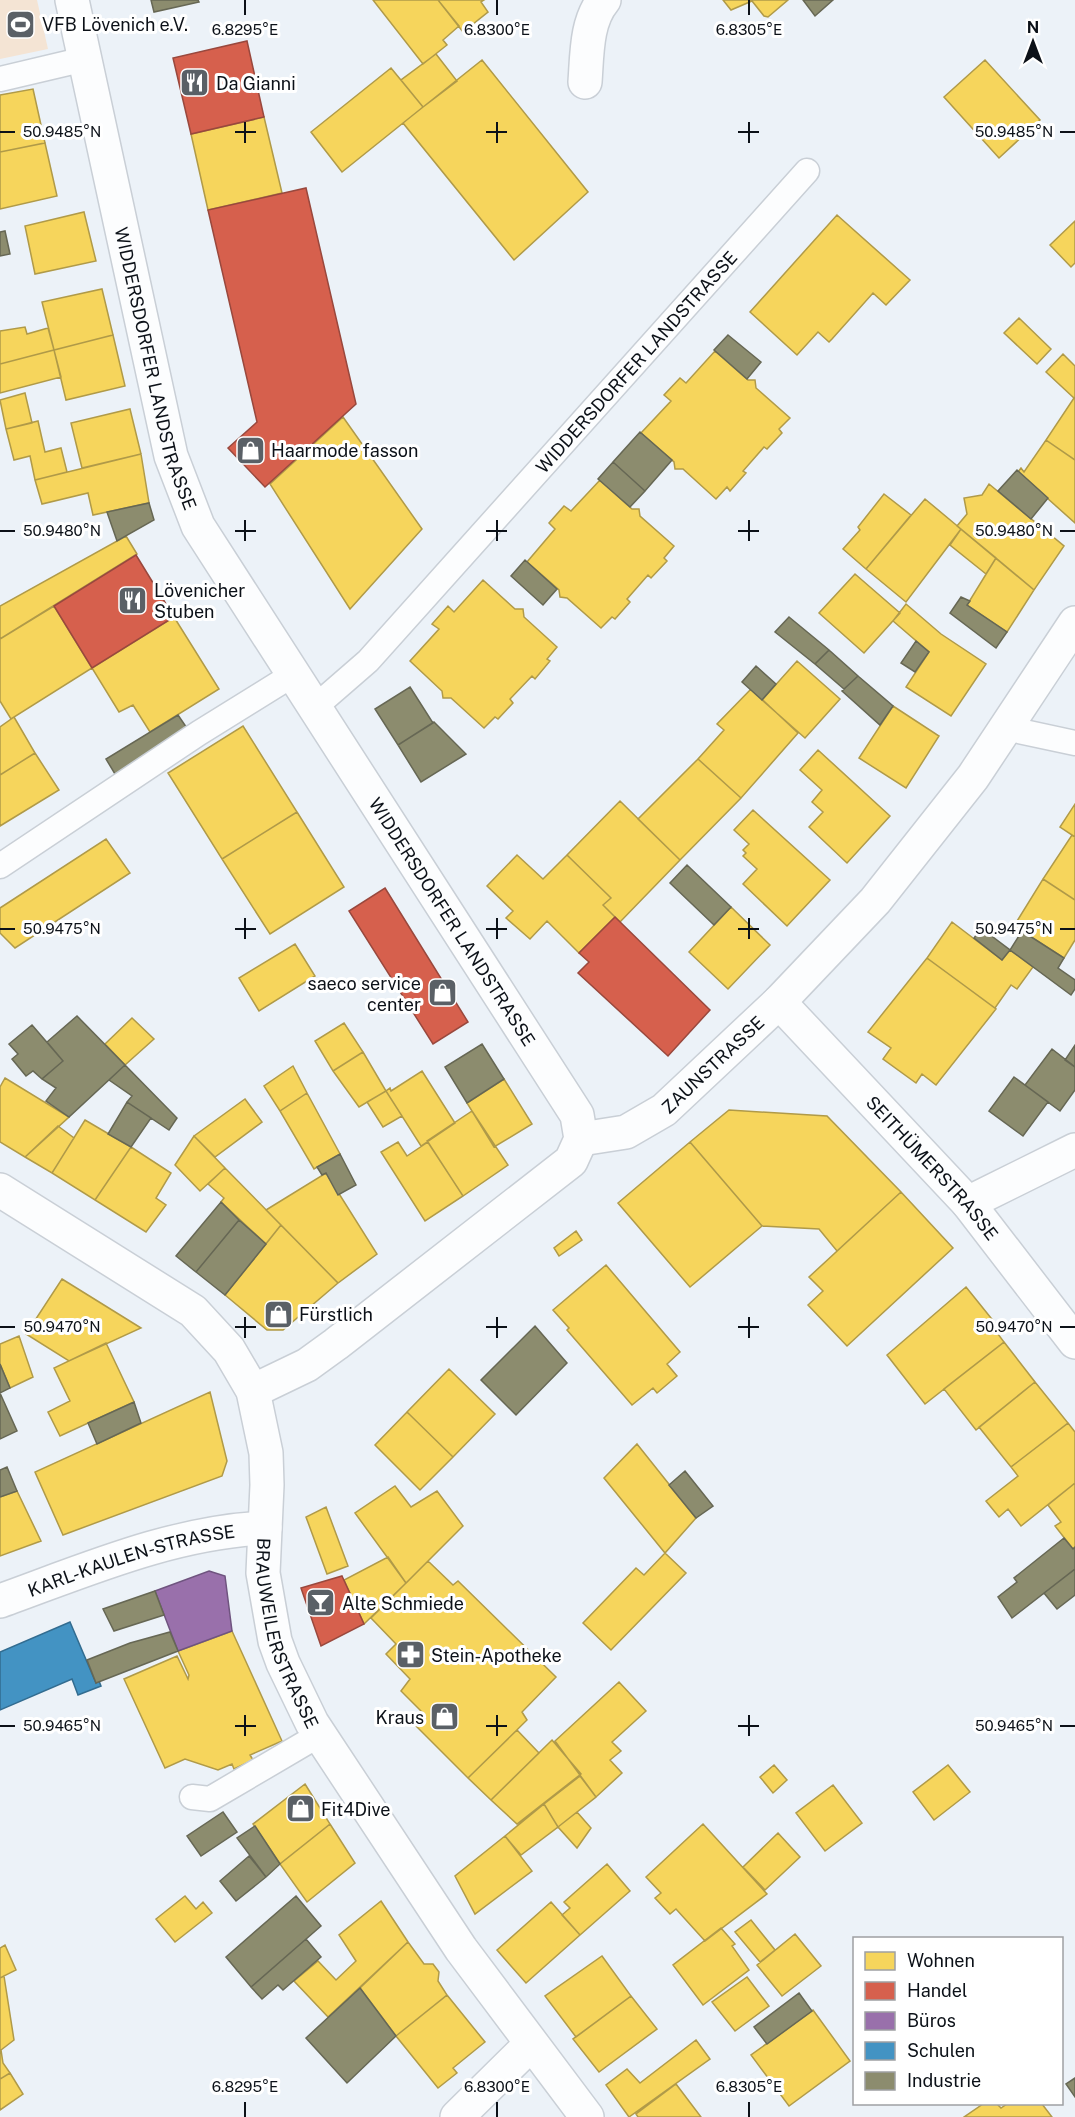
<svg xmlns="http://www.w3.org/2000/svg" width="1075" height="2117" font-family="'Public Sans',sans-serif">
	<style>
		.green { fill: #f4e4d4 }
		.homes { fill: #f6d55c; stroke: #b09a48; stroke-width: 1.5 }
		.shops { fill: #d6604d; stroke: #99483d; stroke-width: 1.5 }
		.offices { fill: #9970ab; stroke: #6f547f; stroke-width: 1.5 }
		.schools { fill: #4393c3; stroke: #326c90; stroke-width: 1.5 }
		.industry { fill: #8c8c6e; stroke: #666754; stroke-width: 1.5 }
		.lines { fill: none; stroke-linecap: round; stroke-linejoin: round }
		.lane-casing { stroke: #c9cfd6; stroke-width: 27 }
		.street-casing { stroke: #c9cfd6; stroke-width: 36 }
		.secondary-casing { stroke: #c9cfd6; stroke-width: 36 }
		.lane { stroke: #fcfdfe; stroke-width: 24 }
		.street { stroke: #fcfdfe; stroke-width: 33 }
		.secondary { stroke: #fcfdfe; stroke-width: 33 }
		.ticks { fill: none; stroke: #0c1118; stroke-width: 2 }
		.labels { text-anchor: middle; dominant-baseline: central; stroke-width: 6; stroke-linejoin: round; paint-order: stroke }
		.poi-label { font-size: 18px; fill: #0c1118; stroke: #fff; text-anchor: start }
		.street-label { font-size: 18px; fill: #0c1118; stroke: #fff }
		.ticks-label { font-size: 15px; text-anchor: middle; fill: #0c1118; stroke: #fff; stroke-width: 6; stroke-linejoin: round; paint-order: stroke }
	</style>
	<rect width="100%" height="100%" fill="#ecf2f8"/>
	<path class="green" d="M0,0H37L48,49L0,59Z"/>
	<path class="homes" d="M373,0H438L459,26L443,40L447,45L423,64Z
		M438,0H484L481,2L488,12L463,32Z
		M723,0H788L768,17L764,16L752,1L731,10Z
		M436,54L457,81L423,107L401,80Z
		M482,60L588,192L514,260L403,123Z
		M985,60L1040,120L999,158L944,97Z
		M391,68L423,107L342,172L311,132Z
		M33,89L45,143L0,152V95Z
		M264,117L282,193L208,210L191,134Z
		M45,143L57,196L0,209V152Z
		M84,212L96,261L35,274L25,226Z
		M837,215L910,280L886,305L873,293L832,339L829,342L818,332L797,355L750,312Z
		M1075,221V263L1071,267L1050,245Z
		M102,289L113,335L54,350L42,302Z
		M1019,318L1051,349L1037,364L1004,333Z
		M25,327L27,334L48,328L54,350L0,364V331Z
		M113,335L125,386L66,400L54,350Z
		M54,350L61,377L0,393V364Z
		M715,351L748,380H755L756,388L790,418L779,429L782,433L767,449L764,447L743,471L746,473L730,491L727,487L716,499L683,469H675L674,462L641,433L671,401L664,395L680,378L686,383Z
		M1063,354L1075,366V399L1046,372Z
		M25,393L32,423L6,429L0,400Z
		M1074,398L1075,399V460L1046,440Z
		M130,409L141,454L82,468L71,423Z
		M343,417L422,529L350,609L270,484Z
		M38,421L45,452L61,448L67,472L35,480L30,456L14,460L6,429Z
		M1046,440L1075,460V523L1018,472L1021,468L1024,472Z
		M141,454L149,503L93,515L88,493L42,504L35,480Z
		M600,480L632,509H639L640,516L674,546L664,558L667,561L651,578L648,575L627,599L630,602L615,619L612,617L601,628L567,598L560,597L559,590L527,562L555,529L549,523L564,506L571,511Z
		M989,484L1064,546L1034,590L957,526L967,514L964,498L982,495Z
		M884,494L911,515L866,569L843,549L860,530L858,527Z
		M925,499L961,529L906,602L866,569Z
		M961,529L996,558L986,574L950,545Z
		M126,536L137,554L0,639V606Z
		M996,558L1034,590L1007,632L967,605Z
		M855,574L900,613L864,653L819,613Z
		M483,580L515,609H523L524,617L557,647L547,659L550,661L535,679L532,676L510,699L513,703L498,719L495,717L484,728L451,698H443L442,691L410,661L439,629L432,624L448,606L454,612Z
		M906,604L941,634L986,664L951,716L906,687L929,652L893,621Z
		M54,606L92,668L11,719L0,701V639Z
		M174,617L219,689L150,732L133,705L119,712L92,668Z
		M797,661L840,699L805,738L762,700Z
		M751,689L798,733L741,798L698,759L724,730L717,724Z
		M893,706L939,736L906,788L859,758Z
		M14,717L35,753L0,775V727Z
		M243,726L297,812L222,859L168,773Z
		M818,750L890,816L847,863L809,827L823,812L812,802L822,790L800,770Z
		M35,753L59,790L0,826V775Z
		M698,759L741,798L680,860L638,819Z
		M620,801L680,860L620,922L603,905L611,898L567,855Z
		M1075,804V837L1060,827Z
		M753,810L830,880L787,926L743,884L757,869L743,856L746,853L743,850L749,844L734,830Z
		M297,812L344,887L270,934L222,859Z
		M1072,835L1075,837V900L1043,879Z
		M106,839L130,873L15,948L0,933V908Z
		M517,855L543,879L567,855L611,898L603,905L615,917L579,953L547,921L530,939L506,918L513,911L487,886Z
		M1043,879L1075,900V940L1064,958L1014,926Z
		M731,907L770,945L728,989L689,952Z
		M952,922L1002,960L1010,950L1033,967L1017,989L1011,985L995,1008L927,958Z
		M295,944L315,976L259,1011L239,978Z
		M927,958L996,1009L936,1085L922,1074L916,1083L883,1059L891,1048L868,1032Z
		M132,1018L154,1039L125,1065L105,1044Z
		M344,1023L363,1052L333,1071L315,1041Z
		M363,1052L386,1091L359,1107L333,1071Z
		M293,1066L307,1093L280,1111L264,1086Z
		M422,1071L455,1123L421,1146L386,1091L390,1088L391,1091Z
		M5,1078L69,1117L25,1157L0,1142V1087Z
		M504,1079L532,1124L494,1147L467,1103Z
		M386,1091L402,1116L383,1127L367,1102Z
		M307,1093L340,1154L314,1169L280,1111Z
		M245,1099L262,1122L215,1157L194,1136Z
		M729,1110L827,1116L901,1192L837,1251L819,1229L762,1226L690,1142Z
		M472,1111L508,1165L463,1196L427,1141Z
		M85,1120L131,1147L95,1200L52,1173Z
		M58,1126L74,1138L52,1173L25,1157Z
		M194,1136L225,1168L200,1191L175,1165Z
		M398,1142L407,1156L428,1142L463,1196L425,1221L381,1152Z
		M690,1142L762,1226L690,1287L618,1203Z
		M131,1147L171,1173L156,1198L166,1205L146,1232L95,1200Z
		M225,1168L281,1225L266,1244L221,1202L224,1198L208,1184Z
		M326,1173L377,1254L338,1283L266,1210Z
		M901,1192L953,1248L847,1346L808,1305L823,1291L809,1277Z
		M281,1225L338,1283L283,1330H267L225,1295Z
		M576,1231L582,1240L559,1256L554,1248Z
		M606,1265L680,1352L667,1364L677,1376L657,1393L653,1388L632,1405L567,1330L569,1328L553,1310Z
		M62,1279L141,1328L69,1361L26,1334Z
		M966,1287L995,1323L992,1326L1004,1342L925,1404L887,1355Z
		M19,1336L33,1377L10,1388L0,1364V1344Z
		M1004,1342L1035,1382L976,1430L944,1389Z
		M106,1343L134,1402L60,1436L48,1412L70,1401L54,1368Z
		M449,1369L495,1414L453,1457L407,1412Z
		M1035,1382L1068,1423L1011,1467L979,1427Z
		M210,1392L227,1461L222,1476L63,1535L35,1472Z
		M407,1412L453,1457L420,1490L375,1445Z
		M1068,1423L1075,1432V1483L1021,1526L1008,1509L999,1517L986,1501L1018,1476L1011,1467Z
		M637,1444L696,1518L665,1553L604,1478Z
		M1075,1483V1547L1073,1549L1055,1526L1061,1522L1048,1505Z
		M395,1486L411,1507L437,1491L463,1526L406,1583L355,1513Z
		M17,1491L41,1541L0,1556V1497Z
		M326,1507L348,1566L327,1574L306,1517Z
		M665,1553L686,1573L611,1650L583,1623L636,1568L644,1575Z
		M388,1557L406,1583L364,1624L344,1580Z
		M428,1561L453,1585L458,1581L556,1677L522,1712L527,1720L468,1778L415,1725L424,1714L401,1691L410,1679L386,1654L396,1644L371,1618Z
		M232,1631L282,1741L250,1755L253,1760L234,1769L232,1764L218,1770L185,1759L165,1768L124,1679L177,1656L188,1679L189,1675L178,1651Z
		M619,1682L646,1711L612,1742L621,1751L610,1760L622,1773L596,1797L555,1741Z
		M517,1730L539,1753L491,1800L468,1778Z
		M552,1740L581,1774L517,1824L491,1800Z
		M774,1765L787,1780L773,1793L760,1777Z
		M948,1765L970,1792L934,1820L913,1792Z
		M580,1776L596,1797L558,1827L544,1804Z
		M305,1784L330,1824L280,1864L253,1824Z
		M833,1785L862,1823L825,1851L796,1813Z
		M544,1804L558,1827L521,1855L505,1836Z
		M577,1812L591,1828L577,1848L558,1827Z
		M330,1824L355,1863L307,1902L280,1864Z
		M703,1824L767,1894L705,1941L676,1909L670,1914L655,1898L661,1893L646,1877Z
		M778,1833L800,1857L765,1890L743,1867Z
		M505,1836L532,1871L475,1914L455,1876Z
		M607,1864L630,1891L580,1935L562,1915L570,1908L564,1902Z
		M185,1896L196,1909L203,1902L212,1913L175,1942L156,1919Z
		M381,1901L408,1942L328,2017L294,1981L318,1961L336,1980L356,1961L339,1935Z
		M551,1902L580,1935L526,1983L497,1950Z
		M751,1920L775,1950L760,1962L735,1932Z
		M721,1928L735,1944L732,1946L749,1970L703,2005L673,1965Z
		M795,1934L821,1966L782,1996L757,1965Z
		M408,1942L424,1964H433L439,1972L438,1981L447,1995L396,2036L360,1988Z
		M5,1945L16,1970L0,1978V1948Z
		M602,1956L631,1996L576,2037L545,1996Z
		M4,1976L14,2040L1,2050L3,2063L10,2073L0,2079V1978Z
		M747,1977L769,2006L735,2031L712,2002Z
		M447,1995L485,2042L453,2068L457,2073L438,2088L396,2036Z
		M631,1996L657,2029L599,2072L573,2039Z
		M813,2010L850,2061L789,2106L751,2055Z
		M696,2040L710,2059L629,2117L606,2085L627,2069L640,2083Z
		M10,2073L23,2094L0,2110V2079Z
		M676,2084L701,2117H638L636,2114Z
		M983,2104H997L1001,2108L1007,2104H1042L1052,2117H964Z"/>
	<path class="shops" d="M247,41L264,117L191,134L173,58Z
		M306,188L356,404L265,487L228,448L257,422L208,210Z
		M136,555L174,617L92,668L54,606Z
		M385,888L468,1022L433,1044L349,911Z
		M615,917L710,1010L668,1056L578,973L589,962L579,953Z
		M342,1576L364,1624L321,1646L301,1588Z"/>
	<path class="offices" d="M209,1571L225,1576L232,1631L178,1651L155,1591Z"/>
	<path class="schools" d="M70,1622L96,1683L99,1681L101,1686L78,1695L72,1679L0,1710V1652Z"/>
	<path class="industry" d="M151,0H198L199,2L154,12Z
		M803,0H833L815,16Z
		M5,231L10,254L0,256V232Z
		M728,335L761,362L747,379L714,350Z
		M640,432L672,460L645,491L613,462Z
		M613,462L645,491L630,507L598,479Z
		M1017,470L1048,498L1031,519L998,491Z
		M149,503L154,520L117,541L107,512Z
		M525,560L557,589L543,605L511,576Z
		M961,597L970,601L967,605L1007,632L996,648L950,613Z
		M789,617L829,650L815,664L775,632Z
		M916,641L929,652L915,672L901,663Z
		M829,650L858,676L844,689L815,664Z
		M756,666L776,684L762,700L742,682Z
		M858,676L893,706L880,725L842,691Z
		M410,687L433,723L398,745L375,709Z
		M178,715L191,734L118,779L106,759Z
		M434,722L466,754L421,782L398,745Z
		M687,865L731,907L714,925L670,883Z
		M981,928L1010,950L1002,960L974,938Z
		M1022,931L1064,958L1058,968L1075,980V989L1071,995L1010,950Z
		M77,1016L125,1065L69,1117L46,1101L56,1088L42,1079L63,1061L47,1042Z
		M32,1025L63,1061L42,1079L33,1071L26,1076L12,1059L18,1054L9,1044Z
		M482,1044L504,1079L467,1103L445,1067Z
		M1075,1045V1067L1065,1060Z
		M1052,1049L1075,1067V1090L1060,1111L1025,1085Z
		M125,1065L177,1118L169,1130L127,1102L132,1096L109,1080Z
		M1014,1077L1048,1102L1023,1136L989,1111Z
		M127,1102L151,1118L131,1147L108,1134Z
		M340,1154L356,1185L338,1195L326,1173L322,1175L317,1167Z
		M221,1202L239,1220L196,1272L176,1256Z
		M239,1220L266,1244L225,1295L196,1272Z
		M535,1326L567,1363L516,1415L481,1380Z
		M0,1364L10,1388L0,1393Z
		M0,1393L17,1431L0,1439Z
		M134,1402L141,1423L97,1444L88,1423Z
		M7,1467L17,1491L0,1497V1470Z
		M685,1471L713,1506L696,1518L669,1485Z
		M1064,1538L1073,1549L1075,1547V1569L1012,1618L998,1597L1017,1582L1014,1578Z
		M1075,1569V1595L1057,1609L1044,1593Z
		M155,1591L164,1615L114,1631L103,1609Z
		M170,1632L178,1651L96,1683L87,1660L130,1643Z
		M223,1812L237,1832L201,1856L187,1836Z
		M255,1826L280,1864L266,1877L237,1838Z
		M249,1856L266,1877L236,1901L220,1881Z
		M296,1896L321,1926L251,1987L226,1957Z
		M306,1939L321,1957L283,1990L278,1985L262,1999L251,1987Z
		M360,1988L396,2036L347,2083L306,2038Z
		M799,1993L812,2011L767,2044L754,2027Z
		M1075,2078V2097L1066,2084Z"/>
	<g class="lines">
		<defs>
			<g id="lane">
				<path d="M0,79L85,59"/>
				<path id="s1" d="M315,707L368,661L807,171"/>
				<path d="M1005,728L1075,743"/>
				<path d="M0,866L199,733L294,674"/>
				<path d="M192,1797L210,1799L319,1735"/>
			</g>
			<g id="street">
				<path d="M585,82C587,55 586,21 604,0"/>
				<path id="s2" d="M779,1002L968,1203L1075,1342"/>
				<path id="s3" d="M581,1139L626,1132L664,1110L779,1002L875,901L973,777L1075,623"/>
				<path d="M968,1203L1075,1150"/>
				<path id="s4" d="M0,1601C86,1570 173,1532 265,1528"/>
				<path d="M457,2117L531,2044"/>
			</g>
			<g id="secondary">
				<path id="s5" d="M72,0L171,456L198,526L577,1115L581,1139L571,1161L336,1344L307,1365L253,1391"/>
				<path id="s6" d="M0,1190L193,1311L229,1350L253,1391L266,1453L267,1485L263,1573L275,1641L283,1663L312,1723L461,1949L587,2117"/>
			</g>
		</defs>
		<use href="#lane" class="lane-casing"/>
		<use href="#street" class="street-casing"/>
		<use href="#secondary" class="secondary-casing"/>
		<use href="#lane" class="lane"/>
		<use href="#street" class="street"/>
		<use href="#secondary" class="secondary"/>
	</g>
	<path class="ticks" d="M245,0V15M497,0V15M749,0V15M245,122V143M497,122V143M749,122V143M0,132H15M235,132H256M486,132H507M738,132H759M1060,132H1075M245,520V541M497,520V541M749,520V541M0,531H15M235,531H256M486,531H507M738,531H759M1060,531H1075M245,918V939M497,918V939M749,918V939M0,929H15M235,929H256M486,929H507M738,929H759M1060,929H1075M245,1317V1338M497,1317V1338M749,1317V1338M0,1327H15M235,1327H256M486,1327H507M738,1327H759M1060,1327H1075M245,1715V1736M497,1715V1736M749,1715V1736M0,1726H15M235,1726H256M486,1726H507M738,1726H759M1060,1726H1075M245,2102V2117M497,2102V2117M749,2102V2117"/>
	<defs>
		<symbol id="stadium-square" viewBox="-11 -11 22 22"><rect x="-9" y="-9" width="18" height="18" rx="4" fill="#5a6066" stroke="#fff"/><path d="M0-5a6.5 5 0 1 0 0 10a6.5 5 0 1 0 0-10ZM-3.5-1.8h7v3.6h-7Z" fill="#fff"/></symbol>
		<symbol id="restaurant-square" viewBox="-11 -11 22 22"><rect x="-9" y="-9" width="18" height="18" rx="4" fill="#5a6066" stroke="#fff"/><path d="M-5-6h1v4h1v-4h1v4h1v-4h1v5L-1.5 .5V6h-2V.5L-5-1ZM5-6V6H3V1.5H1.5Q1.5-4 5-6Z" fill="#fff"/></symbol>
		<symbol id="shop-square" viewBox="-11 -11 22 22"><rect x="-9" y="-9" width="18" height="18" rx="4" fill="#5a6066" stroke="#fff"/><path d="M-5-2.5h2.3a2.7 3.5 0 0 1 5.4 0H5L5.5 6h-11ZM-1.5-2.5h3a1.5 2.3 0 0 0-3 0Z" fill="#fff"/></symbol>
		<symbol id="bar-square" viewBox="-11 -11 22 22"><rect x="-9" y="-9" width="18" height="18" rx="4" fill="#5a6066" stroke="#fff"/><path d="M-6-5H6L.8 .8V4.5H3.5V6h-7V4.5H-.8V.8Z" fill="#fff"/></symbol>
		<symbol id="pharmacy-square" viewBox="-11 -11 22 22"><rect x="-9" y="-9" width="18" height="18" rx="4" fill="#5a6066" stroke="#fff"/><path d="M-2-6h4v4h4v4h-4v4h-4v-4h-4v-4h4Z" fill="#fff"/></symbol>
	</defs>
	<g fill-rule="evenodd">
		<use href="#stadium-square" x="4" y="8" width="33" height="33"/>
		<use href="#restaurant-square" x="178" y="66" width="33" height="33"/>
		<use href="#shop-square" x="234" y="434" width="33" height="33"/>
		<use href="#restaurant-square" x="116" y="584" width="33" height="33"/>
		<use href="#shop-square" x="426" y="976" width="33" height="33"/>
		<use href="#shop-square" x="262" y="1298" width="33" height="33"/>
		<use href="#bar-square" x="304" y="1586" width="33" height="33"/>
		<use href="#pharmacy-square" x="394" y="1638" width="33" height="33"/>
		<use href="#shop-square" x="428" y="1700" width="33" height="33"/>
		<use href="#shop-square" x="284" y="1792" width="33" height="33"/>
	</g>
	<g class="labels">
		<g class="poi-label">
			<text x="42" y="24">VFB Lövenich e.V.</text>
			<text x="216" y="83">Da Gianni</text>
			<text x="271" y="450">Haarmode fasson</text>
			<text x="154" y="590">Lövenicher<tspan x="154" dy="21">Stuben</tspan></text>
			<text x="421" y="983" text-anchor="end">saeco service<tspan x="421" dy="21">center</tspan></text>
			<text x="299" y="1314">Fürstlich</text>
			<text x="342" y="1603">Alte Schmiede</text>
			<text x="431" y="1655">Stein-Apotheke</text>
			<text x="424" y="1717" text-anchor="end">Kraus</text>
			<text x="321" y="1809">Fit4Dive</text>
		</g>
		<g class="street-label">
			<text stroke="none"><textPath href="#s1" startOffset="472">WIDDERSDORFER LANDSTRASSE</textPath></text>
			<text stroke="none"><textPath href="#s5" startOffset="378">WIDDERSDORFER LANDSTRASSE</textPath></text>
			<text stroke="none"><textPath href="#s5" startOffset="1012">WIDDERSDORFER LANDSTRASSE</textPath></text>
			<text stroke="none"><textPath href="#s3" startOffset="156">ZAUNSTRASSE</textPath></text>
			<text stroke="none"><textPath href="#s2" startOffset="226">SEITHÜMERSTRASSE</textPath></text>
			<text stroke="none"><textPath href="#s4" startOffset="138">KARL-KAULEN-STRASSE</textPath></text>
			<text stroke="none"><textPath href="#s6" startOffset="576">BRAUWEILERSTRASSE</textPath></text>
		</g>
	</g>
	<g class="ticks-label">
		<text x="245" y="35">6.8295°E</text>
		<text x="497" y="35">6.8300°E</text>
		<text x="749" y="35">6.8305°E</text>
		<text x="62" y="137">50.9485°N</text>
		<text x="1014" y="137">50.9485°N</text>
		<text x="62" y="536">50.9480°N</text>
		<text x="1014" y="536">50.9480°N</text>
		<text x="62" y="934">50.9475°N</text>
		<text x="1014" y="934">50.9475°N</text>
		<text x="62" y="1332">50.9470°N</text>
		<text x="1014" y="1332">50.9470°N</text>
		<text x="62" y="1731">50.9465°N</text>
		<text x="1014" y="1731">50.9465°N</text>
		<text x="245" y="2092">6.8295°E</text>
		<text x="497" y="2092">6.8300°E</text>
		<text x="749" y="2092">6.8305°E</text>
	</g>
	<rect x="853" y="1937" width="210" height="168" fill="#ffffff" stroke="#9ea0a3" stroke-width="1.5"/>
	<rect x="865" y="1952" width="30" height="18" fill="#f6d55c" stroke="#9ea0a3" stroke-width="1.5"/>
	<text x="907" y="1967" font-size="18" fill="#0c1118">Wohnen</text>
	<rect x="865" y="1982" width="30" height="18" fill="#d6604d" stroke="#9ea0a3" stroke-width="1.5"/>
	<text x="907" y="1997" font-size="18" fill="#0c1118">Handel</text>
	<rect x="865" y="2012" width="30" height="18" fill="#9970ab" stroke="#9ea0a3" stroke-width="1.5"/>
	<text x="907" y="2027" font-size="18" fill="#0c1118">Büros</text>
	<rect x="865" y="2042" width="30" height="18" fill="#4393c3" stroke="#9ea0a3" stroke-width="1.5"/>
	<text x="907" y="2057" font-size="18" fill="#0c1118">Schulen</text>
	<rect x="865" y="2072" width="30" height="18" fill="#8c8c6e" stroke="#9ea0a3" stroke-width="1.5"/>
	<text x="907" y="2087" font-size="18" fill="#0c1118">Industrie</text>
	<g transform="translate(1033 42)" stroke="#ffffff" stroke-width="4.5" paint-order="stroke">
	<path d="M0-4.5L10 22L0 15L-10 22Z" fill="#0c1118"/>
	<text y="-9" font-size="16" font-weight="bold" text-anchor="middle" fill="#0c1118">N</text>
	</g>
</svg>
